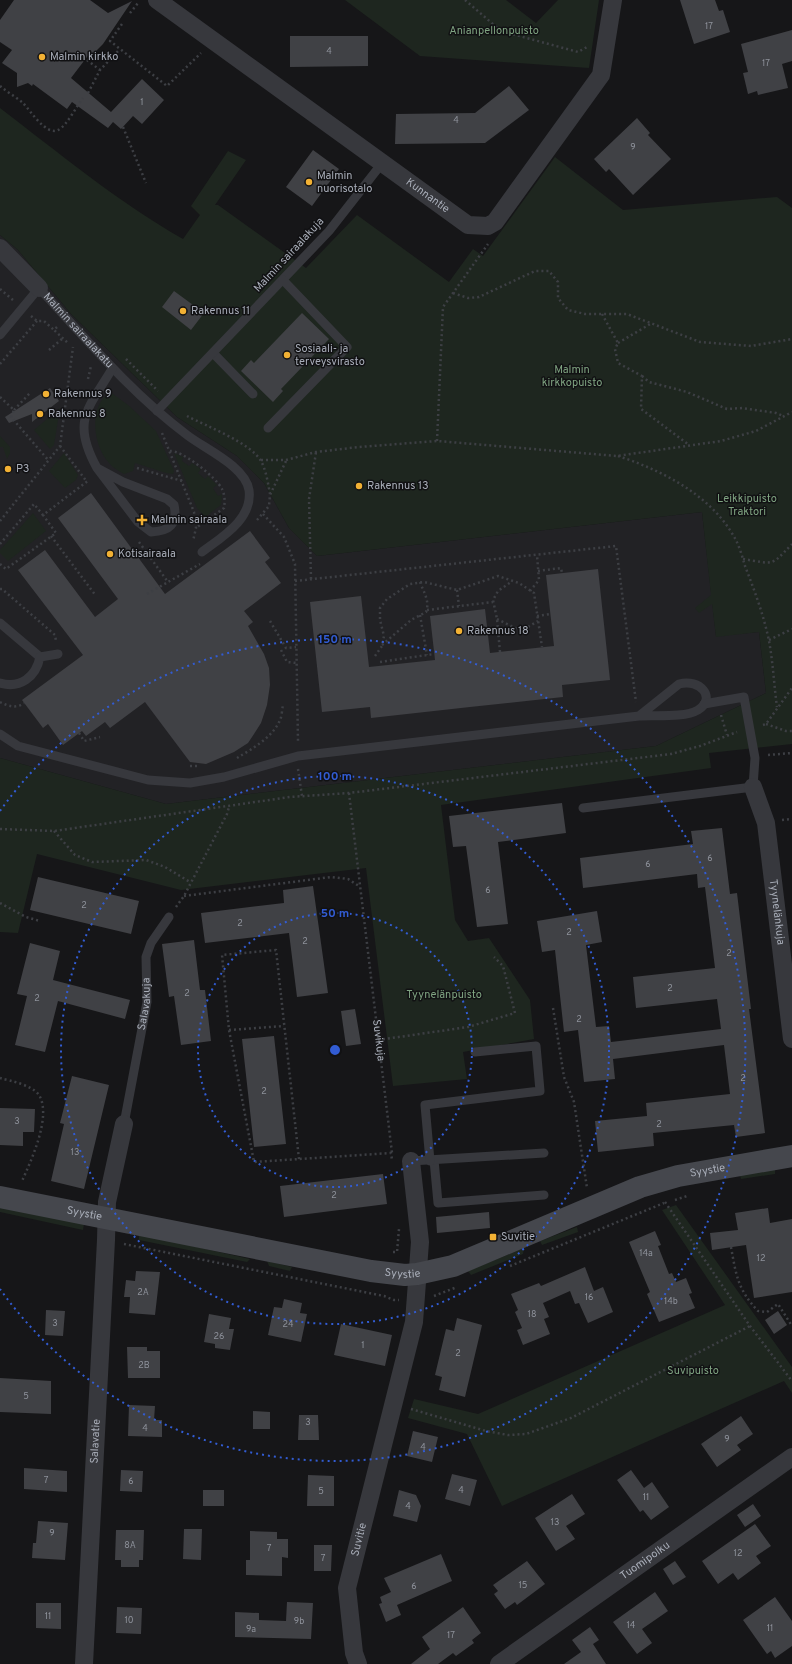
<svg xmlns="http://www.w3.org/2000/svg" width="792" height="1664" font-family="Overpass,sans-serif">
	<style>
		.built { fill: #222225 }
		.green { fill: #1e261f }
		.building { fill: #404145 }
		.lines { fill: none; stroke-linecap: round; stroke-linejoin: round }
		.path { stroke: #3d3f44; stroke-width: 2.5; stroke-dasharray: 2 3; stroke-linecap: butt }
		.lane { stroke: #37383d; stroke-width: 9 }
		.street { stroke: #37383d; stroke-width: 18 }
		.secondary { stroke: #45474d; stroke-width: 22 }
		.ring { fill: none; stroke: #325cd3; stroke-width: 2; stroke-dasharray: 2 4 }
		.poi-dot { fill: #f2b134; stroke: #111113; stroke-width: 1.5 }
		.labels { text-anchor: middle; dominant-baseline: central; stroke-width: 3; stroke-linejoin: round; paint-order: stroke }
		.number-label { font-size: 9px; fill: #8e929b }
		.park-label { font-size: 11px; fill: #7fa381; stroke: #111113 }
		.poi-label { font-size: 11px; fill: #a8adb8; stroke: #111113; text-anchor: start }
		.street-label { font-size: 11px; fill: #a8adb8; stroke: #111113 }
		.centre { fill: #325cd3; stroke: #111113; stroke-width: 2 }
		.ring-label { font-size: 12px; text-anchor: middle; font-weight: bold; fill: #325cd3; stroke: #111113; stroke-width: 3; stroke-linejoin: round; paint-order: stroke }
	</style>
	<rect width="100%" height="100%" fill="#161618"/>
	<path class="built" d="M0,235L18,250L71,314L177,417L237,456L264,483L289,528L317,556L702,512L716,636L759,632L766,693L656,746L166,804L0,758Z"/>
	<path class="green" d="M345,0H506L536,23L558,0H599L589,68L420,56Z
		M0,108C59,153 118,202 183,239L200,215L191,206L228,151L246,160L215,205H218L306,268L357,215L449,282L473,249L483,256L555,157L623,210L777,197L792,208V744L709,753L711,768L441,805L455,920L468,941L489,938L530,1000L534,1039L463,1052L467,1079L393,1086L366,868L181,890L37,854L18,933L0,932V758L166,804L656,746L766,693L759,632L716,637L712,604L699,613L695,608L711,595L702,512L317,556L289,528L264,483L237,456L177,417L71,314L18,250L0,235Z
		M110,392L128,405L156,431L174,471L173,474L166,473L135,463L133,471L124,474C119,471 113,468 109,463C93,446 88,407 110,392Z
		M60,408L54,445L50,449L34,430Z
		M0,436L10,447V453L7,459L3,447H0Z
		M64,453L78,475L76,480L65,488L49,471Z
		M174,453L183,457L182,461L189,466L192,463L201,469L198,473L205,479L208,476L217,485L213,488L218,496L222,494L221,505L205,517L197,508Z
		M33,513L46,531L8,561L0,553V550Z
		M775,1168V1174L741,1179L740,1175Z
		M676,1205L792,1367V1393L784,1381L502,1506L467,1434L408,1418L414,1399L478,1414L725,1305L662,1210Z
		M0,1207L84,1224L83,1230L0,1212Z
		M577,1227L578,1232L542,1245L540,1241Z
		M139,1234L250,1259L247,1262L139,1240Z
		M524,1248L523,1254L471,1275L468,1271Z
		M267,1261L292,1267L290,1271L269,1266Z"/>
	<path class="building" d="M14,0H90L108,13L132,1L103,44L93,54L90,53L71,78L111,112L142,79L164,100L142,124L133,116L121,129L113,122L108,128L72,102L67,109L33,84L32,86L28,83L17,87V73L2,63L12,50L0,42V20Z
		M680,0H715L719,11L723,10L730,32L694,44Z
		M792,30V61L782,64L788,88L758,95L757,91L748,94L743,73L748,72L741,44Z
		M290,36H368V66L290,67Z
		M509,86L529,110L485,143L395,144L396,114L475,113Z
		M637,118L650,133L648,135L671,159L633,195L609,169L606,172L594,159Z
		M313,150L339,169L312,206L286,187Z
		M174,291L204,313L191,330L162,307Z
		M302,313L329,339L281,389L283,391L273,402L241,371L251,360L254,363Z
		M50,388L59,401L32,422V414L9,423L5,417Z
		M91,493L165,594L250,531L270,558L265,562L281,583L244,611L253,622L248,626L264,654L269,668L270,685L267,705L261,723L254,734L248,743L234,752L206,764L190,762L145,702L110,728L105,722L86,736L82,731L63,745L48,724L43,728L22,700L83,655L18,570L45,550L95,617L118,599L58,518Z
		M598,569L610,680L562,685L563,697L470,707L371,718L370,707L322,712L310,602L361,596L369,667L435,660L430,616L485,609L490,653L554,646L546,575Z
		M562,803L566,833L498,842L508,924L477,927L466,846L453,847L449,816Z
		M722,828L730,894L737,893L751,1009H749L765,1133L736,1137L734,1125L653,1133L654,1146L598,1152L595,1121L647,1116L646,1103L730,1094L724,1045L613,1059L615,1079L584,1082L578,1030L564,1032L555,950L542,952L537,921L597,911L602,942L586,945L596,1027L609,1026L611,1042L721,1029L717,999L636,1008L633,977L715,968L705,887L698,888L697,874L583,888L580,858L693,844L691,831Z
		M38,877L139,901L131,934L30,910Z
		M313,886L328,993L297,997L289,933L205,943L201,913L284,903L283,890Z
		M194,940L200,990H205L211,1041L181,1045L174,996L169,997L162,944Z
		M30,943L60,951L53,980L130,1000L125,1019L58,1001L45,1052L15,1045L27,996L17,994Z
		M355,1009L361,1044L346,1046L341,1011Z
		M274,1036L286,1144L254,1147L242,1039Z
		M72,1076L109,1085L84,1189L51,1181L64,1124L60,1123Z
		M0,1108L35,1109L34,1132H23V1146L0,1145Z
		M383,1174L387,1204L284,1217L280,1186Z
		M768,1208L770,1223L792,1219V1292L754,1298L746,1245L712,1250L710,1233L738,1230L735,1213Z
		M489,1212L490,1228L437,1233L436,1217Z
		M655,1231L661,1245L658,1246L669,1274L672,1273L676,1282L686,1278L692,1293L689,1294L695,1308L659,1322L647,1294L650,1292L629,1242Z
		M585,1267L594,1291L603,1287L613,1312L588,1323L579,1303L575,1304L570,1291L543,1303L549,1317L544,1319L550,1334L523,1345L517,1330L522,1328L515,1312L518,1310L511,1294L539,1283L541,1286Z
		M136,1271L160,1272L155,1315L129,1313L130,1297H124L126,1280L135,1281Z
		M284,1299L302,1303L300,1313L307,1314L301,1342L268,1335L274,1307L282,1308Z
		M46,1310L65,1311L63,1336L45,1335Z
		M778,1311L787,1325L774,1334L765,1320Z
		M209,1314L231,1318L229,1329H234L230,1350L215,1348V1344L204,1342Z
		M457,1318L482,1325L465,1397L439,1390L442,1377L435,1375L446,1329L454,1331Z
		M341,1324L392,1335L385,1366L334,1355Z
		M127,1347H147V1351H160V1378H128Z
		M0,1378L51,1381V1414L0,1412Z
		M129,1405L155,1406L154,1420H162V1437L128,1436Z
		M253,1411L270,1412V1429H253Z
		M299,1415H318L319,1440H298Z
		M741,1416L753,1434L737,1445L741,1450L717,1467L701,1444Z
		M413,1431L438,1437L432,1462L407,1456Z
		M24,1468L67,1471V1492L24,1489Z
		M121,1470L143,1471L142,1492L120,1491Z
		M631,1470L644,1488L652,1482L669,1507L651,1520L643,1510L640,1512L617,1480Z
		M452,1474L477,1480L470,1506L445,1499Z
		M308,1475L334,1476V1506H307Z
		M203,1490H224V1506H203Z
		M399,1490L416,1495L421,1506L417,1522L393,1516Z
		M572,1494L585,1514L566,1526L575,1539L556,1551L535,1518Z
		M753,1504L761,1516L745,1527L737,1515Z
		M38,1521L68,1523L65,1560L32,1558L33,1543H36Z
		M755,1524L771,1546L756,1556L761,1563L738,1580L733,1573L718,1584L702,1561Z
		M184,1529H202L201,1560L183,1559Z
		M116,1530H144L143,1560H139V1567H121V1560H115Z
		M250,1531L277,1532V1539H288V1558L282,1557V1576L246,1575V1560H250Z
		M314,1545H332L331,1571H314Z
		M441,1554L452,1581L397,1605L401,1615L386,1622L379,1604L382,1603L380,1597L391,1592L384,1578Z
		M527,1561L545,1584L517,1605L515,1602L505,1609L494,1594L498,1591L493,1585Z
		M675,1561L686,1577L673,1585L663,1569Z
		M655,1592L668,1611L642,1629L652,1643L637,1654L613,1622Z
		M775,1597L792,1621V1646L775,1658L771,1651L767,1654L743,1620Z
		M287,1602L313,1603L311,1639L235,1637V1612L259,1613V1620L286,1621Z
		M36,1603H61V1629L36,1628Z
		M117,1607L142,1608L141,1634L116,1633Z
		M463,1607L481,1633L472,1640L474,1643L456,1656L453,1653L438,1664H411L430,1649L422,1637Z
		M590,1627L599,1640L593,1644L606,1664H564L581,1652L572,1640Z"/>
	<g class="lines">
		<g class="path">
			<path d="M465,0L501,31L578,52L587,47"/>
			<path d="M130,13L138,3"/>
			<path d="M122,24L110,41L167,86L201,53"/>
			<path d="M79,54L100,70"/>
			<path d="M0,86C7,92 16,97 23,103C30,110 46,136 58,130C67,126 77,105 83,98"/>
			<path d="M88,93L100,70L119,50"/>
			<path d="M123,127L146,183"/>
			<path d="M0,289L13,300"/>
			<path d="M453,293L468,298L479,297L535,271H549L558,282V298L568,310L585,314H627L700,342L751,346L792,339"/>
			<path d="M602,314L618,343L615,349L618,363L642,376L641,409L689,445"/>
			<path d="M31,316L37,321H44L54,330"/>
			<path d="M57,327L54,330L69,344"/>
			<path d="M618,343L652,323"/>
			<path d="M49,350L63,338"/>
			<path d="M126,359L158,391"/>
			<path d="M0,364L37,321"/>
			<path d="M642,376L649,382L687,392L727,409L742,408L776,413L783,416"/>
			<path d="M88,379L91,366"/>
			<path d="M0,397L14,410L11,417L49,461"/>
			<path d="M14,410L30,393"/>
			<path d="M187,416C206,426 251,443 261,461C266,470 268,483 270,494"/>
			<path d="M162,433L194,512L196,528L193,541"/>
			<path d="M437,441L443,307L488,244"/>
			<path d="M60,446L87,482"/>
			<path d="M170,451C182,450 217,478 222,489C225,495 225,502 224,508L196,528"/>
			<path d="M618,456C661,470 709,494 733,535C739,544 742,556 745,566C754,589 764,616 769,641C773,662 774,685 777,707"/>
			<path d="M261,460H286L316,452L359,447L437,441L617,456L721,441L756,431L792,412"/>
			<path d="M137,468L182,481"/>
			<path d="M263,514L284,537L295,564L298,742"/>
			<path d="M257,520L269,506L270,495L286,461"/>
			<path d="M0,521L60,446L73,347"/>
			<path d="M51,536L96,596"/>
			<path d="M139,542L168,582L200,564"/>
			<path d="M0,544L34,504L43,515"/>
			<path d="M743,559C775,564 770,567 792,544"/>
			<path d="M0,564L6,569L56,533L43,515L89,480"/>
			<path d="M538,571L561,568L562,573"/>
			<path d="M311,579L309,499L316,452"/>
			<path d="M295,581L616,546L636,702"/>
			<path d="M0,589H2L55,635L56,641"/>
			<path d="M457,590L459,606"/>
			<path d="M530,591L539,580L537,555"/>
			<path d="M147,594L168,582"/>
			<path d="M427,610L493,602"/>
			<path d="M420,615L427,655"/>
			<path d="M537,616L550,614"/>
			<path d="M497,619L521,631L538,621"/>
			<path d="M270,621L286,648L296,647"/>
			<path d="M769,640L792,629"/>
			<path d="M382,645L411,620L426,612C430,601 424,593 420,582"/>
			<path d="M281,650L287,662L297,663"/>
			<path d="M500,652L497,619L493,600L498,591L511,582"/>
			<path d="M375,656L382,646L384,636L380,620V608L387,599L410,584L424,582L457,590L498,576L519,583L534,593L542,647"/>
			<path d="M380,662L434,654"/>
			<path d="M0,702C8,706 16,709 24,703"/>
			<path d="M721,715L727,735"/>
			<path d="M766,724L786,731H792"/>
			<path d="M763,725L766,724L792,688"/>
			<path d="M79,733L84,741L100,737"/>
			<path d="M768,755L792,753"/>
			<path d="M237,758C252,749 273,737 280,720C282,716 282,709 283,705"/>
			<path d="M190,766H197"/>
			<path d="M298,769L302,796"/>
			<path id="s1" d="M349,793L392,1153"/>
			<path d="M782,820L792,819"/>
			<path d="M0,829L54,831L290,797L349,793L671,754L700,746L737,732"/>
			<path d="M54,831L75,855L92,862L146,860L165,867L190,882"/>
			<path d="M184,896L331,877L348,879L359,886"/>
			<path d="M0,903L26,917L40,921"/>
			<path d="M176,907L184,896L227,814L229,807"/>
			<path d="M553,1008L564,1077L574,1102L587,1188"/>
			<path d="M229,1030L284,1026"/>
			<path d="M378,1040L468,1027L515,1013L503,966L494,957"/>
			<path d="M0,1078C11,1081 32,1085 39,1095C52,1116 31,1161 22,1181"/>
			<path d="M299,1159L276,950L222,955L229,1030L254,1162L391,1153L392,1160"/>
			<path d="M675,1200L687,1196"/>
			<path d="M665,1202L750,1326L792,1381"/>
			<path d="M124,1244L384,1296L394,1300H399"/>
			<path d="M731,1247C736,1275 738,1290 758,1311L767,1312L778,1304L792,1326"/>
			<path d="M393,1252H397L399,1229"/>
			<path d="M510,1266L664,1203"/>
			<path d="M434,1296L457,1287"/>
			<path d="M411,1409L486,1431L508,1435L526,1434L571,1418L750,1326"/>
		</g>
		<g class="lane">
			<path id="s2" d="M0,335L39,288C86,339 131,393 187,435C205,449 245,466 249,490C253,519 222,537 202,552"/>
			<path d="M213,353L253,394"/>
			<path d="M157,411L329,231L383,162"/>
			<path d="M268,428L347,347L283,280"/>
			<path d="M97,468L123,482L167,499L174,505C178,524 170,531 151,532L138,522L97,468C71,421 88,409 112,369"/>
			<path d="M0,623L40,657"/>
			<path d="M0,683C20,689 36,677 40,657L58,654"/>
			<path d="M0,734L18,746L148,780L190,783L224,777L298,756L639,716C655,715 685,718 698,710C717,698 700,678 679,684L639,716"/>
			<path d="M583,808L753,787L755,758L744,697L704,704"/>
			<path id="s3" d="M124,1124L147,1002L146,957L151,943L169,917"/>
			<path d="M434,1160L438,1203L544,1195"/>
			<path d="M411,1161L544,1153"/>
			<path d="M430,1161L425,1105L540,1091L536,1046L475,1052"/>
		</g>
		<g class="street">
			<path id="s4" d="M157,0L468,225L488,226L495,222L601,75L613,0"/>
			<path d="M0,248L39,288"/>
			<path id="s5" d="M753,787L766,823L792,1039"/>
			<path id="s6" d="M84,1664L106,1240L107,1202L124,1124"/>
			<path id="s7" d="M358,1664L354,1653L347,1588L414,1322L420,1242L411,1161"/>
			<path id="s8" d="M499,1664L792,1457"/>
		</g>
		<path class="secondary" id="s9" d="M0,1197L371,1271L405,1275L417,1274L453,1266L640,1187L678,1176L792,1156"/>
	</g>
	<g class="ring">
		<circle cx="335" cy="1050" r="137"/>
		<circle cx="335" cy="1050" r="274"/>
		<path d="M0 811A411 411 0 1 1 0 1289"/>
	</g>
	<g class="poi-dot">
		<circle cx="42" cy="57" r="4"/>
		<circle cx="309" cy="182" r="4"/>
		<circle cx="183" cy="311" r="4"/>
		<circle cx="287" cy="355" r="4"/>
		<circle cx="46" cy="394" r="4"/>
		<circle cx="40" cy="414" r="4"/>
		<circle cx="8" cy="469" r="4"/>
		<circle cx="359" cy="486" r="4"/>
		<path d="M140 514h4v4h4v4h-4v4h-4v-4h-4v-4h4z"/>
		<circle cx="110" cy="554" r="4"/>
		<circle cx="459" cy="631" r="4"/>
		<rect x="489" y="1233" width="8" height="8" rx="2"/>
	</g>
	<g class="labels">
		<g class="number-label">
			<text x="709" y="26">17</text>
			<text x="329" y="51">4</text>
			<text x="766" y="63">17</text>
			<text x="142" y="102">1</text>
			<text x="456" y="120">4</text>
			<text x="633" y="147">9</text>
			<text x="710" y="858">6</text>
			<text x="648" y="864">6</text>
			<text x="488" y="890">6</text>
			<text x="84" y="905">2</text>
			<text x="240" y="923">2</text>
			<text x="569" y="932">2</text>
			<text x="305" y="941">2</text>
			<text x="729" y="953">2</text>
			<text x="670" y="988">2</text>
			<text x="187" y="993">2</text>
			<text x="37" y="998">2</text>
			<text x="579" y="1019">2</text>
			<text x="743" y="1078">2</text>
			<text x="264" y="1091">2</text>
			<text x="17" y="1121">3</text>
			<text x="659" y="1124">2</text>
			<text x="75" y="1152">13</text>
			<text x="334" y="1195">2</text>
			<text x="646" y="1253">14a</text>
			<text x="761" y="1258">12</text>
			<text x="143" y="1292">2A</text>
			<text x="589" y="1297">16</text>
			<text x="671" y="1301">14b</text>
			<text x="532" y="1314">18</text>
			<text x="55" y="1323">3</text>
			<text x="288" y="1324">24</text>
			<text x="219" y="1336">26</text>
			<text x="363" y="1345">1</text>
			<text x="458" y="1353">2</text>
			<text x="144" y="1365">2B</text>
			<text x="26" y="1396">5</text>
			<text x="308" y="1422">3</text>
			<text x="145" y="1428">4</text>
			<text x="727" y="1439">9</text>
			<text x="423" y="1447">4</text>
			<text x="46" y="1480">7</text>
			<text x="131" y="1481">6</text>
			<text x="461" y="1490">4</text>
			<text x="321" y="1491">5</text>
			<text x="646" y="1497">11</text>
			<text x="408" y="1506">4</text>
			<text x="555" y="1522">13</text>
			<text x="52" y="1533">9</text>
			<text x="130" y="1545">8A</text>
			<text x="269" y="1548">7</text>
			<text x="738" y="1553">12</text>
			<text x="323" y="1558">7</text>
			<text x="523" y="1585">15</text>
			<text x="414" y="1586">6</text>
			<text x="48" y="1616">11</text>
			<text x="129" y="1620">10</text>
			<text x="299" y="1621">9b</text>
			<text x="631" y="1625">14</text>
			<text x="770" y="1628">11</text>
			<text x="251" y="1629">9a</text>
			<text x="451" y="1635">17</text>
		</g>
		<g class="park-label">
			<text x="494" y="31">Anianpellonpuisto</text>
			<text x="572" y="370">Malmin<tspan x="572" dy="13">kirkkopuisto</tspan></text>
			<text x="747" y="499">Leikkipuisto<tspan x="747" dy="13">Traktori</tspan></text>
			<text x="444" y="995">Tyynelänpuisto</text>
			<text x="693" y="1371">Suvipuisto</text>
		</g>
		<g class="poi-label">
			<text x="50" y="57">Malmin kirkko</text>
			<text x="317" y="176">Malmin<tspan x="317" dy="13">nuorisotalo</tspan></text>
			<text x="191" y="311">Rakennus 11</text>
			<text x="295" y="349">Sosiaali- ja<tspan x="295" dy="13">terveysvirasto</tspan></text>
			<text x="54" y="394">Rakennus 9</text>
			<text x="48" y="414">Rakennus 8</text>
			<text x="16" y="469">P3</text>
			<text x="367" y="486">Rakennus 13</text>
			<text x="151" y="520">Malmin sairaala</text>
			<text x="118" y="554">Kotisairaala</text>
			<text x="467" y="631">Rakennus 18</text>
			<text x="501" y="1237">Suvitie</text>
		</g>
		<g class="street-label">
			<text stroke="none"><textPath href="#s4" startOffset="334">Kunnantie</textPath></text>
			<text transform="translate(289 255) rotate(-47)">Malmin sairaalakuja</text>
			<text stroke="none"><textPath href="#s2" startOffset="119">Malmin sairaalakatu</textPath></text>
			<text stroke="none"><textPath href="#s5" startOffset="128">Tyynelänkuja</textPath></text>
			<text stroke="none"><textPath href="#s3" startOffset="122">Salavakuja</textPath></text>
			<text stroke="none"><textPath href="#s1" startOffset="249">Suvikuja</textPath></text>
			<text stroke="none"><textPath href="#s9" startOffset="734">Syystie</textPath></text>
			<text stroke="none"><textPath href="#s9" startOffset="86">Syystie</textPath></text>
			<text stroke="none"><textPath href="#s9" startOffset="410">Syystie</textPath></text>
			<text stroke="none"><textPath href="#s6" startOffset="223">Salavatie</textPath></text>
			<text stroke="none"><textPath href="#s7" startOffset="127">Suvitie</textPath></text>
			<text stroke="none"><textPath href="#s8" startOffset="179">Tuomipolku</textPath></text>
		</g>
	</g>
	<circle cx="335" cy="1050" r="6" class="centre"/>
	<g class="ring-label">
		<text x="335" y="643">150 m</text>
		<text x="335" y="780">100 m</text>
		<text x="335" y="917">50 m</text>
	</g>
</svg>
